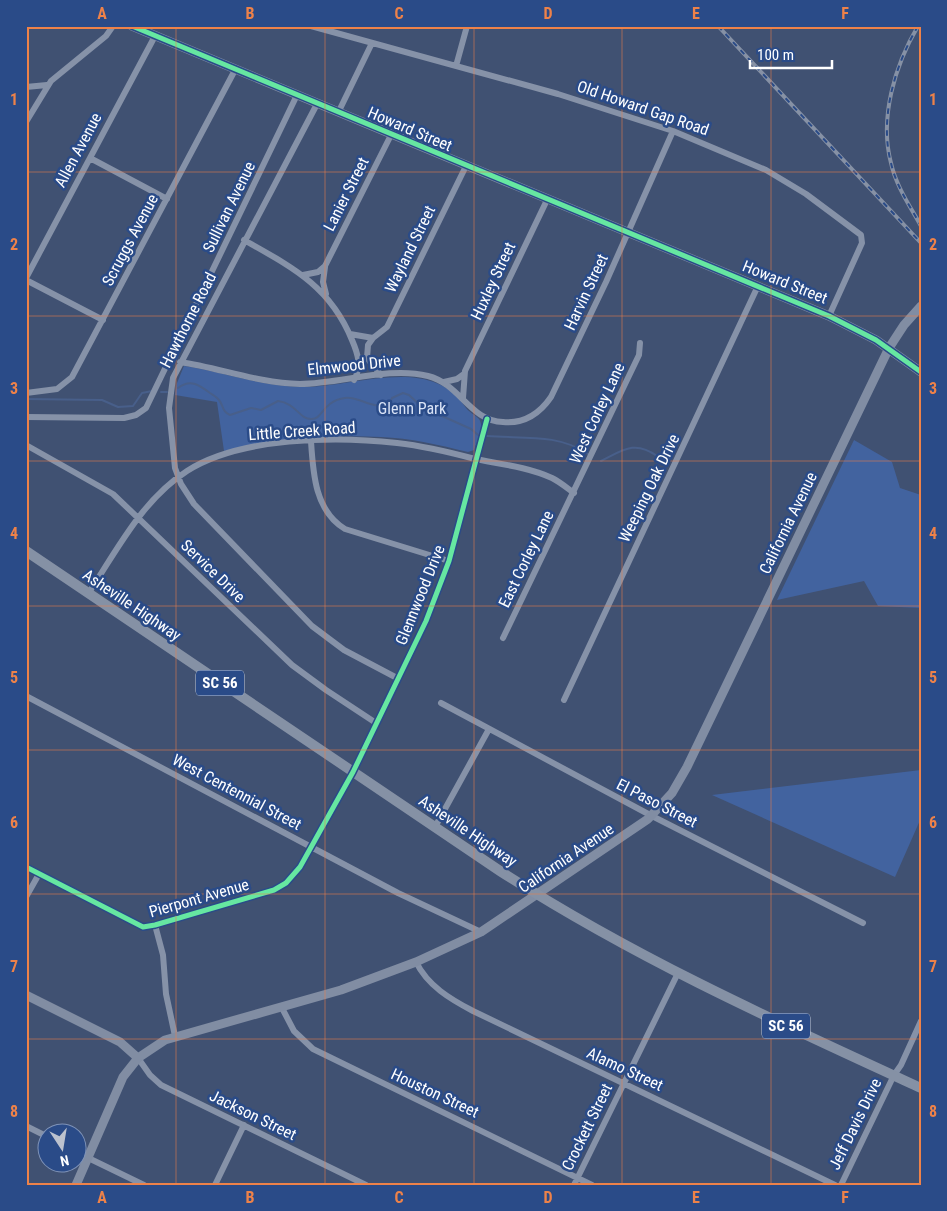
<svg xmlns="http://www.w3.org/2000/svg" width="947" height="1211" font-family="'Roboto Condensed',sans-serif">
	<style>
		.green { fill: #42639f }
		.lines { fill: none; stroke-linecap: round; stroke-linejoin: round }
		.stream { stroke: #485f8a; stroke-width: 2 }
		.street { stroke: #8692a8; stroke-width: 6 }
		.secondary { stroke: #818da3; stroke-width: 9 }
		.primary { stroke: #8591a5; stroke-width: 10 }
		.rail-casing { stroke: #8691a5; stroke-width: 4 }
		.rail { stroke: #2a4b88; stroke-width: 2; stroke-dasharray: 5.5; stroke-linecap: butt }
		.cycleway-casing { stroke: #2a4b88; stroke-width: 8 }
		.cycleway { stroke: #66e7a1; stroke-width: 5 }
		.grid { fill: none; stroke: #ee8249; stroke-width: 1; stroke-opacity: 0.55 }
		.labels { text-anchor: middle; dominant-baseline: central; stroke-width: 5; stroke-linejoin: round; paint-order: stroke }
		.shield { fill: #2a4b88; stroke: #bfc9db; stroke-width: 1 }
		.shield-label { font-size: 15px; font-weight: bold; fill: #fff }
		.street-label { font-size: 16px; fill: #fff; stroke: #2a4b88 }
		.park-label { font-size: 16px; fill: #dae4f7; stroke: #2a4b88 }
		.neatline { fill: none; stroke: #ee8249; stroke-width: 2 }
		.grid-label { font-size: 16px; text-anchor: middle; font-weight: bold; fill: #ee8249 }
	</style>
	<rect width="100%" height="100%" fill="#405172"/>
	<path class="green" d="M184,366C224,372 260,386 300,387C354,388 431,353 466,408C470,413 474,414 478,418C486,426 477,441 474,450L468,452C439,445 410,438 381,437C329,434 274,439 224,451L217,402L175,395L177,383Z
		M854,440L892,462L900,488L921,495V608L878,606L864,581L777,600Z
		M921,770V818L895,877L712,795Z"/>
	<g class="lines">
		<path class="stream" d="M178,388C190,379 198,384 210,393C213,395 217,397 219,400C224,406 222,412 230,415L251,408L261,410L278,401C296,403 299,419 311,419C323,420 322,401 345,398C360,396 375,412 390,403L392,398L403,393L409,395L422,407L471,429L478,435
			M161,392H167
			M26,399L102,400L118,407L133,406L142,393L152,391
			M487,436C521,439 558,433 588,454
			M601,461C623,450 635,440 657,456"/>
		<path class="street" d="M311,26L558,94L673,131L766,170L806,194L861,235L862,243L829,316
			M456,66L467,26
			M26,87L47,85
			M317,104L173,378L169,408L175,468L181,484L194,504L312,626L344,650L397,678
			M338,113L372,43
			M26,122L51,81L106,36L113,26
			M90,158L167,199
			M244,240C292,267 330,286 352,340C358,354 362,366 354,380
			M325,267L323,282L326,294
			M303,275L318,272L325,266L391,135
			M26,278L155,36
			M26,280L103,320
			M350,334L373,338L387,327L466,166
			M373,338L368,345L367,358L381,375
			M180,362C220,368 258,383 300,384C341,384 388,366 428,376C460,384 470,421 503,422C524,424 540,413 551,397L606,282L673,131
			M444,382L457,379L464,374
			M26,393L57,389L72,377L235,70
			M463,398L465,371L547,200
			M26,417L124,418L136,415L146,408L297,95
			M311,441C313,473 315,511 345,529L449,561
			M26,445L113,494L292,665L326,690L376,723
			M88,594C117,550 142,500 187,471C240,437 336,436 397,443C424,446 449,452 475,459C500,464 528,467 552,478C560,482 567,488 574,493
			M503,638L639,355L640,343
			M26,696L398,893L481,932
			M564,700L757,288
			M441,703L652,816L863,923
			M435,827L489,729
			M26,867L143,927L155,925L274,890L286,883L300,867L353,772L426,621L449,561L487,419
			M26,897L39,874
			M155,925L163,955L166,994L175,1036
			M416,962C428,986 450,999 473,1011L835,1185
			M282,1008L294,1031L313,1049L592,1185
			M138,1058L150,1075L161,1085L366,1185
			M26,1126L48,1137
			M78,1153L144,1185
			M215,1185L244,1125
			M574,1185L678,973
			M841,1185L894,1075L901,1065L921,1021"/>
		<path class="secondary" d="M132,26L829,316L876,340L921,372
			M26,995L120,1042L138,1058
			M76,1185L123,1077L138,1058L165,1040L341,990L416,962L481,932L648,819L672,793L687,767L889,348L904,325L921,306"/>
		<path class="primary" d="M26,551L500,871C633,957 777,1022 921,1088"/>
		<defs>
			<path id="rail" d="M718,26L921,243
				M918,26C895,65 879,118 891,163C896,186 910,206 921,226"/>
		</defs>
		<use href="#rail" class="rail-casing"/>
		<use href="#rail" class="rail"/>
		<defs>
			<path id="cycleway" d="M132,26L829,316L876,340L921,372
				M26,867L143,927L155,925L274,890L286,883L300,867L353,772L426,621L449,561L487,419"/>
		</defs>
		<use href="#cycleway" class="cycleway-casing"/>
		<use href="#cycleway" class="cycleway"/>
	</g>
	<path class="grid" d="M176,26V1185M325,26V1185M474,26V1185M622,26V1185M771,26V1185M26,172H921M26,316H921M26,461H921M26,606H921M26,750H921M26,894H921M26,1039H921"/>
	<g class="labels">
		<g class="shield">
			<rect x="196" y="670.5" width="48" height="25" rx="4"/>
			<rect x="762" y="1013.5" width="48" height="25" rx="4"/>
		</g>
		<g class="shield-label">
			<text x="220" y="683">SC 56</text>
			<text x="786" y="1026">SC 56</text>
		</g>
		<g class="street-label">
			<text transform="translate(643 108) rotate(19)">Old Howard Gap Road</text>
			<text transform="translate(410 129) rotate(23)">Howard Street</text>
			<text transform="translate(78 150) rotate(-62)">Allen Avenue</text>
			<text transform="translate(346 194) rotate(-63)">Lanier Street</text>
			<text transform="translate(229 207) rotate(-64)">Sullivan Avenue</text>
			<text transform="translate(130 240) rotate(-62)">Scruggs Avenue</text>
			<text transform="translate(410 249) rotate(-64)">Wayland Street</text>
			<text transform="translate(493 281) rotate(-65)">Huxley Street</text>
			<text transform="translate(785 282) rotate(22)">Howard Street</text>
			<text transform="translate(586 292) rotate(-65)">Harvin Street</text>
			<text transform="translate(188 320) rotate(-63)">Hawthorne Road</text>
			<text transform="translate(354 365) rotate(-6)">Elmwood Drive</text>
			<text transform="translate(597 413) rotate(-65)">West Corley Lane</text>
			<text transform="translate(302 431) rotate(-4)">Little Creek Road</text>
			<text transform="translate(649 488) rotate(-64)">Weeping Oak Drive</text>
			<text transform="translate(788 523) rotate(-64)">California Avenue</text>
			<text transform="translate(526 559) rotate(-64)">East Corley Lane</text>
			<text transform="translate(213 571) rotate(44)">Service Drive</text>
			<text transform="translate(420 595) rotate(-68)">Glennwood Drive</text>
			<text transform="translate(132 605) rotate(34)">Asheville Highway</text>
			<text transform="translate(237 792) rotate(28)">West Centennial Street</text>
			<text transform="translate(657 803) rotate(27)">El Paso Street</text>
			<text transform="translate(468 831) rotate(34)">Asheville Highway</text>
			<text transform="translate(566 858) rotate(-34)">California Avenue</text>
			<text transform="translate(199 898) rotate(-16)">Pierpont Avenue</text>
			<text transform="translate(625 1069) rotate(25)">Alamo Street</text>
			<text transform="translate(435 1093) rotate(25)">Houston Street</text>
			<text transform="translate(253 1115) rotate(26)">Jackson Street</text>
			<text transform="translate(855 1124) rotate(-64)">Jeff Davis Drive</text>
			<text transform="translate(587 1127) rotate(-64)">Crockett Street</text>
		</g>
		<g class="park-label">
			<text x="412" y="408">Glenn Park</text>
		</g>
	</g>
	<rect width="947" height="1211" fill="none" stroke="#2a4b88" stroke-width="55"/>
	<g transform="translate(62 1148) rotate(168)"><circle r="24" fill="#2a4b88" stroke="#7f93b8"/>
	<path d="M0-4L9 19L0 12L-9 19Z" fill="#bcc2ce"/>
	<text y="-8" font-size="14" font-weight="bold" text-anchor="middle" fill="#ffffff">N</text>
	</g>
	<path d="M750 60v8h82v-8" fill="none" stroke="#ffffff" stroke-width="2.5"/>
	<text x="757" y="60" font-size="15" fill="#ffffff" stroke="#2a4b88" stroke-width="4" paint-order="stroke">100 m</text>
	<rect x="28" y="28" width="892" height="1156" class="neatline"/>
	<g class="grid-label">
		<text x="102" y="19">A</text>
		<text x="250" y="19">B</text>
		<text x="399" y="19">C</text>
		<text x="548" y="19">D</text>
		<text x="696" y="19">E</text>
		<text x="845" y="19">F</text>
		<text x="14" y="105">1</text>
		<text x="933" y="105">1</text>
		<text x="14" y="250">2</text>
		<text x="933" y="250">2</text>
		<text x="14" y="394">3</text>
		<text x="933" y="394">3</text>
		<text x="14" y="539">4</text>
		<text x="933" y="539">4</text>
		<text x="14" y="683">5</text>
		<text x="933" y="683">5</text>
		<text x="14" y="828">6</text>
		<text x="933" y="828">6</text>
		<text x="14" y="972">7</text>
		<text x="933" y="972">7</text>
		<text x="14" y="1117">8</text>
		<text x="933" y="1117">8</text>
		<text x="102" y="1203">A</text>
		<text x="250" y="1203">B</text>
		<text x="399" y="1203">C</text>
		<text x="548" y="1203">D</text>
		<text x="696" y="1203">E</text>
		<text x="845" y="1203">F</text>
	</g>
</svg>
